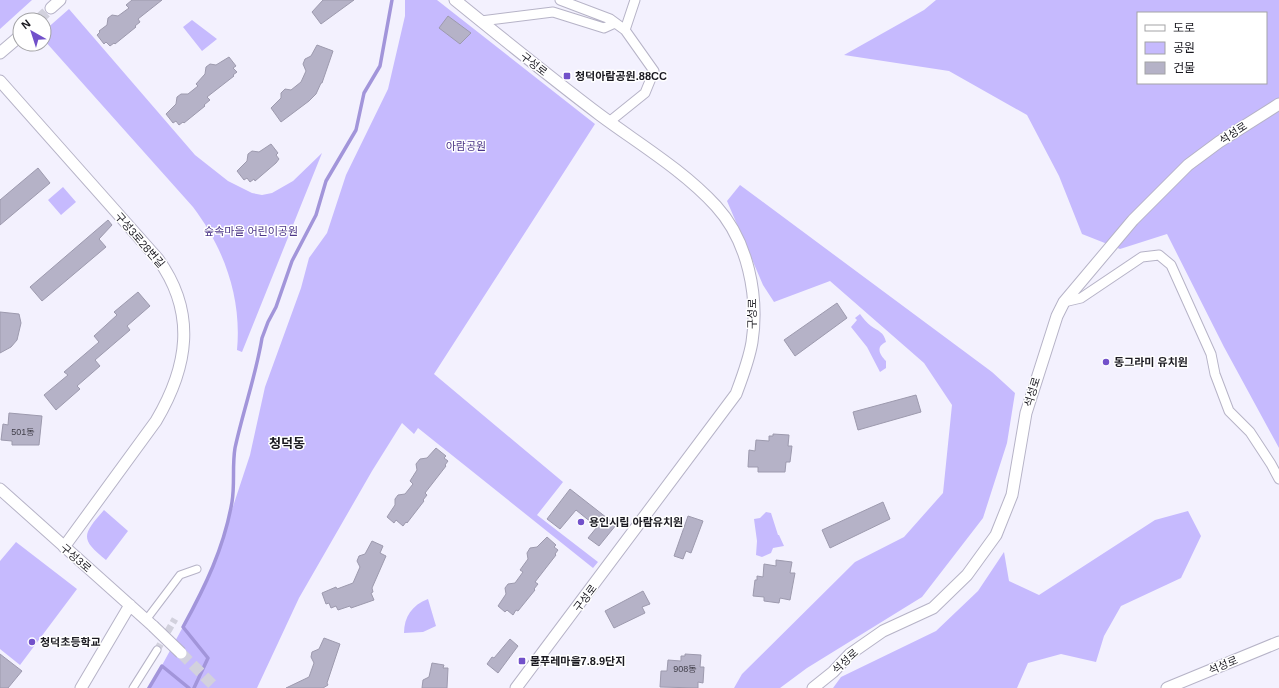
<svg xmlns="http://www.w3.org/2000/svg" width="1279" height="688" font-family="Helvetica,'Noto Sans KR',sans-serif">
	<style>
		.green { fill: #c6bafe; fill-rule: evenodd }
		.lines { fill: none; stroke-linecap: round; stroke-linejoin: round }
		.stream { stroke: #a295da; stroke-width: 3.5 }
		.building { fill: #b5b2c7; stroke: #9d9aae }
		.pedestrian-tunnel { stroke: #d2d1dd; stroke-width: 7; stroke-dasharray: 7 3.5; stroke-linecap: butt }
		.tertiary-tunnel { stroke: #d2d1dd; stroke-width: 11; stroke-dasharray: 11 5.5; stroke-linecap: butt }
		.pedestrian-casing { stroke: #b6b3c7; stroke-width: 9 }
		.minor-casing { stroke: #b6b3c7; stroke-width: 11 }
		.tertiary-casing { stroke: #b6b3c7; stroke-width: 13 }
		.pedestrian { stroke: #fff; stroke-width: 7 }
		.minor { stroke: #fff; stroke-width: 9 }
		.tertiary { stroke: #fff; stroke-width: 11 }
		.tertiary-bridge-casing { stroke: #b6b3c7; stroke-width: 13; stroke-linecap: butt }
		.tertiary-bridge { stroke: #fff; stroke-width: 11 }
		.poi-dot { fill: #7251ca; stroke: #fff; stroke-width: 1.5 }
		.labels { text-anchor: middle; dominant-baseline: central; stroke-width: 3; stroke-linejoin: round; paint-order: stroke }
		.number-label { font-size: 9px; fill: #413f4a }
		.street-label { font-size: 11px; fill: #1a1920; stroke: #fff }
		.poi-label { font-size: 11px; font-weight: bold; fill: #1a1920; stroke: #fff; text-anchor: start }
		.park-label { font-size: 11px; fill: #4c3688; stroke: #fff }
		.quarter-label { font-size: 13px; font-weight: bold; fill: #1a1920; stroke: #fff }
	</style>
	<rect width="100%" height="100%" fill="#f3f1fe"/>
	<path class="green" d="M0,0H32L0,29Z
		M405,0H437L595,124L434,374L563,482L537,515L598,562L593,568L418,428L414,434L402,423L372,471L299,598L257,688H147L154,680L209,579L250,455L265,387L301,288L309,258L327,233L346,175L388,89L405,16Z
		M936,0H1279V448L1224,347L1167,234L1120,249L1082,234L1059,176L1027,115L949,71L844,55L924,10ZM1138,13H1266V83H1138Z
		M69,9L195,155L228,181L252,193L262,195L272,193L293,181L322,153L242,352L237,350C242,298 224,248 193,207L44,40V31Z
		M192,20L217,39L202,51L183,27Z
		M740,185L992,372L1015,393L1007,443L983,518L922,597L807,668L780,688H734L742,674L855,562L904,537L943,493L952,405L924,363L830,281L774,302L763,285L727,201Z
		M63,187L76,202L61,215L48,200Z
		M860,314C863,318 867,323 871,326C878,331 884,332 886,342C875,347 880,355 886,361V368L880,372L867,347L851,327L857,320L855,318Z
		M104,510L128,531L106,560C80,539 82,535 104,510Z
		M1188,511L1201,536L1181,578L1121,606L1104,636L1096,662L1061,654L1028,663L1017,688H833L841,677L936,631L978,591L1004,552L1009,581L1039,595L1155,520Z
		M766,512L771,513L778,535H779L784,546L773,548L771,553L762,557L756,555L757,541L754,519L760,518Z
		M16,542L77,589L20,665L0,649V561Z
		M428,599L436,626L423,632L404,633C404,617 412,605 428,599Z"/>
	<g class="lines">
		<path class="stream" d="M149,688L162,666L189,688
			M194,688L208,658L183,627C205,587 224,548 232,502C235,484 232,466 235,448C243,411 256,375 262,338L268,322L276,307L292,261L316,215L326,181L356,130L364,93L380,66L392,0"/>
	</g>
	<path class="building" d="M132,0H162L138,19L140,22L135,26L136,27L115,44L114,43L110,46L106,42L104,44L97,35L100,32L99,31L107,25L108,18L112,15L118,16L129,8L126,5Z
		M323,0H354L321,24L312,12Z
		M448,16L471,33L460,44L439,28Z
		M317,45L333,51L322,83H321L316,94L309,101L281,122L271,108L281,98V93L285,89L291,90L301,82L306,71L303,64L305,59L311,56Z
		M229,57L236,66L233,68L237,72L233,75L234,76L207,97L210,100L204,105L205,106L184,123L183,122L179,125L176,121L173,123L166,114L176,104L177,97L181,94H188L198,86L196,84L205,74L206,67L210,64L216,65Z
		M271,144L278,153L276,155L279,159L276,163L255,181L254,179L250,182L247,178L244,180L237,171L247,161L248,154L252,151L259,152Z
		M38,168L50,183L0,225V200Z
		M108,220L112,225L99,239L106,247L42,301L30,287Z
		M138,292L150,306L127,326L130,330L95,360L100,366L77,386L80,389L56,410L44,395L68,375L64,372L99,342L94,336L117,315L114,312Z
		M837,303L847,318L795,356L784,340Z
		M0,312L19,314L21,323L17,340L11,347L0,353Z
		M916,395L921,412L858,430L853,412Z
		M9,413L42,416L39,445H12V441L1,440L3,424L8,425Z
		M773,434L789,435L788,446H792L790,462H786L785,472H758V467H748L749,450L755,451L756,440L769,441V436H773Z
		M436,448L446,456L444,458L448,461L445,465L446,466L425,493L427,495L423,500L424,501L407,523L406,522L403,526L396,520L394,523L387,517L395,505V499L398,495L405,494L413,484L410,481L417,470L416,464L420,459L427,458Z
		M570,489L616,525L599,546L588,538L597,527L576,510L560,529L547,519Z
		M883,502L890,519L830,548L822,530Z
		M688,516L703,521L691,553L686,551L683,559L674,556Z
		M547,537L556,545L554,547L558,550L555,554L556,555L535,582L538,584L534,589L535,590L518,611L516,610L513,615L507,610L505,612L498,606L506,594L505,588L508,584L515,583L523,572L520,570L528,559L527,553L530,548L537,547Z
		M372,541L383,546L380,553L386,556L372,588L373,592L371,593L374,600L351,608L350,606L338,610L336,606L331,608L329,603L326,604L322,593L336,587L337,589L353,583L360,567L357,561L359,556L365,554Z
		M776,560L792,562L790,573H795L790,600L780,598L779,603L764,601V597L753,596L755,580H757V576L763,577L764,564L776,566Z
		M643,591L650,604L642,607L645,613L614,628L605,611Z
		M324,638L340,644L327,683L328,685L323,688H286L309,677L314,663L311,657L312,652L319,649Z
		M510,639L518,646L498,673L487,664L492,657L494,658Z
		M0,654L22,671L8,688H0Z
		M685,654L701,655L700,667H704L703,683L698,682V688L660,687L661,671H667L668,660L681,661V656H685Z
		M432,663L444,665L443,668H448L447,688H422L423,680L429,677Z"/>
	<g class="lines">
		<path class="pedestrian-tunnel" d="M157,650L175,619"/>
		<path class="tertiary-tunnel" d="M38,20L51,8
			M181,653L216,688"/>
		<defs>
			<path id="pedestrian" d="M146,620L180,575L197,569
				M133,688L157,650"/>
			<path id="minor" d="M560,0L610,19L625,30L654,71L645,93L609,122
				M481,21L553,12L604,28L615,23
				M625,30L635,0
				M1064,302L1081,298L1142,257L1159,255L1171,265L1211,354L1215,374L1229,411L1250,432L1271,464L1279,479"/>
			<path id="tertiary" d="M455,0C503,39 551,78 600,115C639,144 683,170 716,206C748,241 759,296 752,342C749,360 742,378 736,394L516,688
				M51,8L60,0
				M0,53L20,36
				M0,81L158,259C197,313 188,367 156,421L64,547
				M0,489L153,626
				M81,688L130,605
				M813,688L833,672L850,654L883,631L933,608L967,575L996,535L1012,495L1026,413L1057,316L1064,302L1133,220L1188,165L1219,142L1279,104
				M1167,688L1279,642"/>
		</defs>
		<use href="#pedestrian" class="pedestrian-casing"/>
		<use href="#minor" class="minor-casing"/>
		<use href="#tertiary" class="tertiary-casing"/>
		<use href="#pedestrian" class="pedestrian"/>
		<use href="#minor" class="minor"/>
		<use href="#tertiary" class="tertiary"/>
		<defs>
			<path id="tertiary-bridge" d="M153,626L181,653"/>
		</defs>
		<use href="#tertiary-bridge" class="tertiary-bridge-casing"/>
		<use href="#tertiary-bridge" class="tertiary-bridge"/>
	</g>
	<g class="poi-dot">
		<rect x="563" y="72" width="8" height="8" rx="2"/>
		<circle cx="1106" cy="362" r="4"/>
		<circle cx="581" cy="522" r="4"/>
		<circle cx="32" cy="642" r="4"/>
		<rect x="518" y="657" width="8" height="8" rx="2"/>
	</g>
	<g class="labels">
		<g class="number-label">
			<text x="23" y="432">501동</text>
			<text x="685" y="669">908동</text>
		</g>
		<g class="street-label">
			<text transform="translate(534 64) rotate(38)">구성로</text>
			<text transform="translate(1233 133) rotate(-33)">석성로</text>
			<text transform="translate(140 240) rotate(49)">구성3로28번길</text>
			<text transform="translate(752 314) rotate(-90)">구성로</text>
			<text transform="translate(1032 392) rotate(-73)">석성로</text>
			<text transform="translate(76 558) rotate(41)">구성3로</text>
			<text transform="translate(585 598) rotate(-53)">구성로</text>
			<text transform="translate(845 661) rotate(-42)">석성로</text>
			<text transform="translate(1223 665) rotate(-22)">석성로</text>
		</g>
		<g class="poi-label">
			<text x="575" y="76">청덕아람공원.88CC</text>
			<text x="1114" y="362">동그라미 유치원</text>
			<text x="589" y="522">용인시립 아람유치원</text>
			<text x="40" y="642">청덕초등학교</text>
			<text x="530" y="661">물푸레마을7.8.9단지</text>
		</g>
		<g class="park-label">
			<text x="466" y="146">아람공원</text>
			<text x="251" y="231">숲속마을 어린이공원</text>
		</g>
		<g class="quarter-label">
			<text x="287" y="443">청덕동</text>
		</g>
	</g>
	<rect x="1137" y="12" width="130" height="72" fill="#ffffff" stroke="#a3a3a6"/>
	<rect x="1145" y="25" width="20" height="6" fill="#ffffff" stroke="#a3a3a6"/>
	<text x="1173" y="32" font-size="12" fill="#1a1920">도로</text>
	<rect x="1145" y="42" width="20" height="12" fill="#c6bafe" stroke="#a3a3a6"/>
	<text x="1173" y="52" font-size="12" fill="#1a1920">공원</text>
	<rect x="1145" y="62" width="20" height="12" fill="#b5b2c7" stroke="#a3a3a6"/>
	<text x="1173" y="72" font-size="12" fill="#1a1920">건물</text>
	<g transform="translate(32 32) rotate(321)"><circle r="19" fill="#ffffff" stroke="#a3a3a6"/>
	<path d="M0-3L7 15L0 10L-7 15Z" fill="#7251ca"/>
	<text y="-6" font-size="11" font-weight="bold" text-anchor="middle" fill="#1a1920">N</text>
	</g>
</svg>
